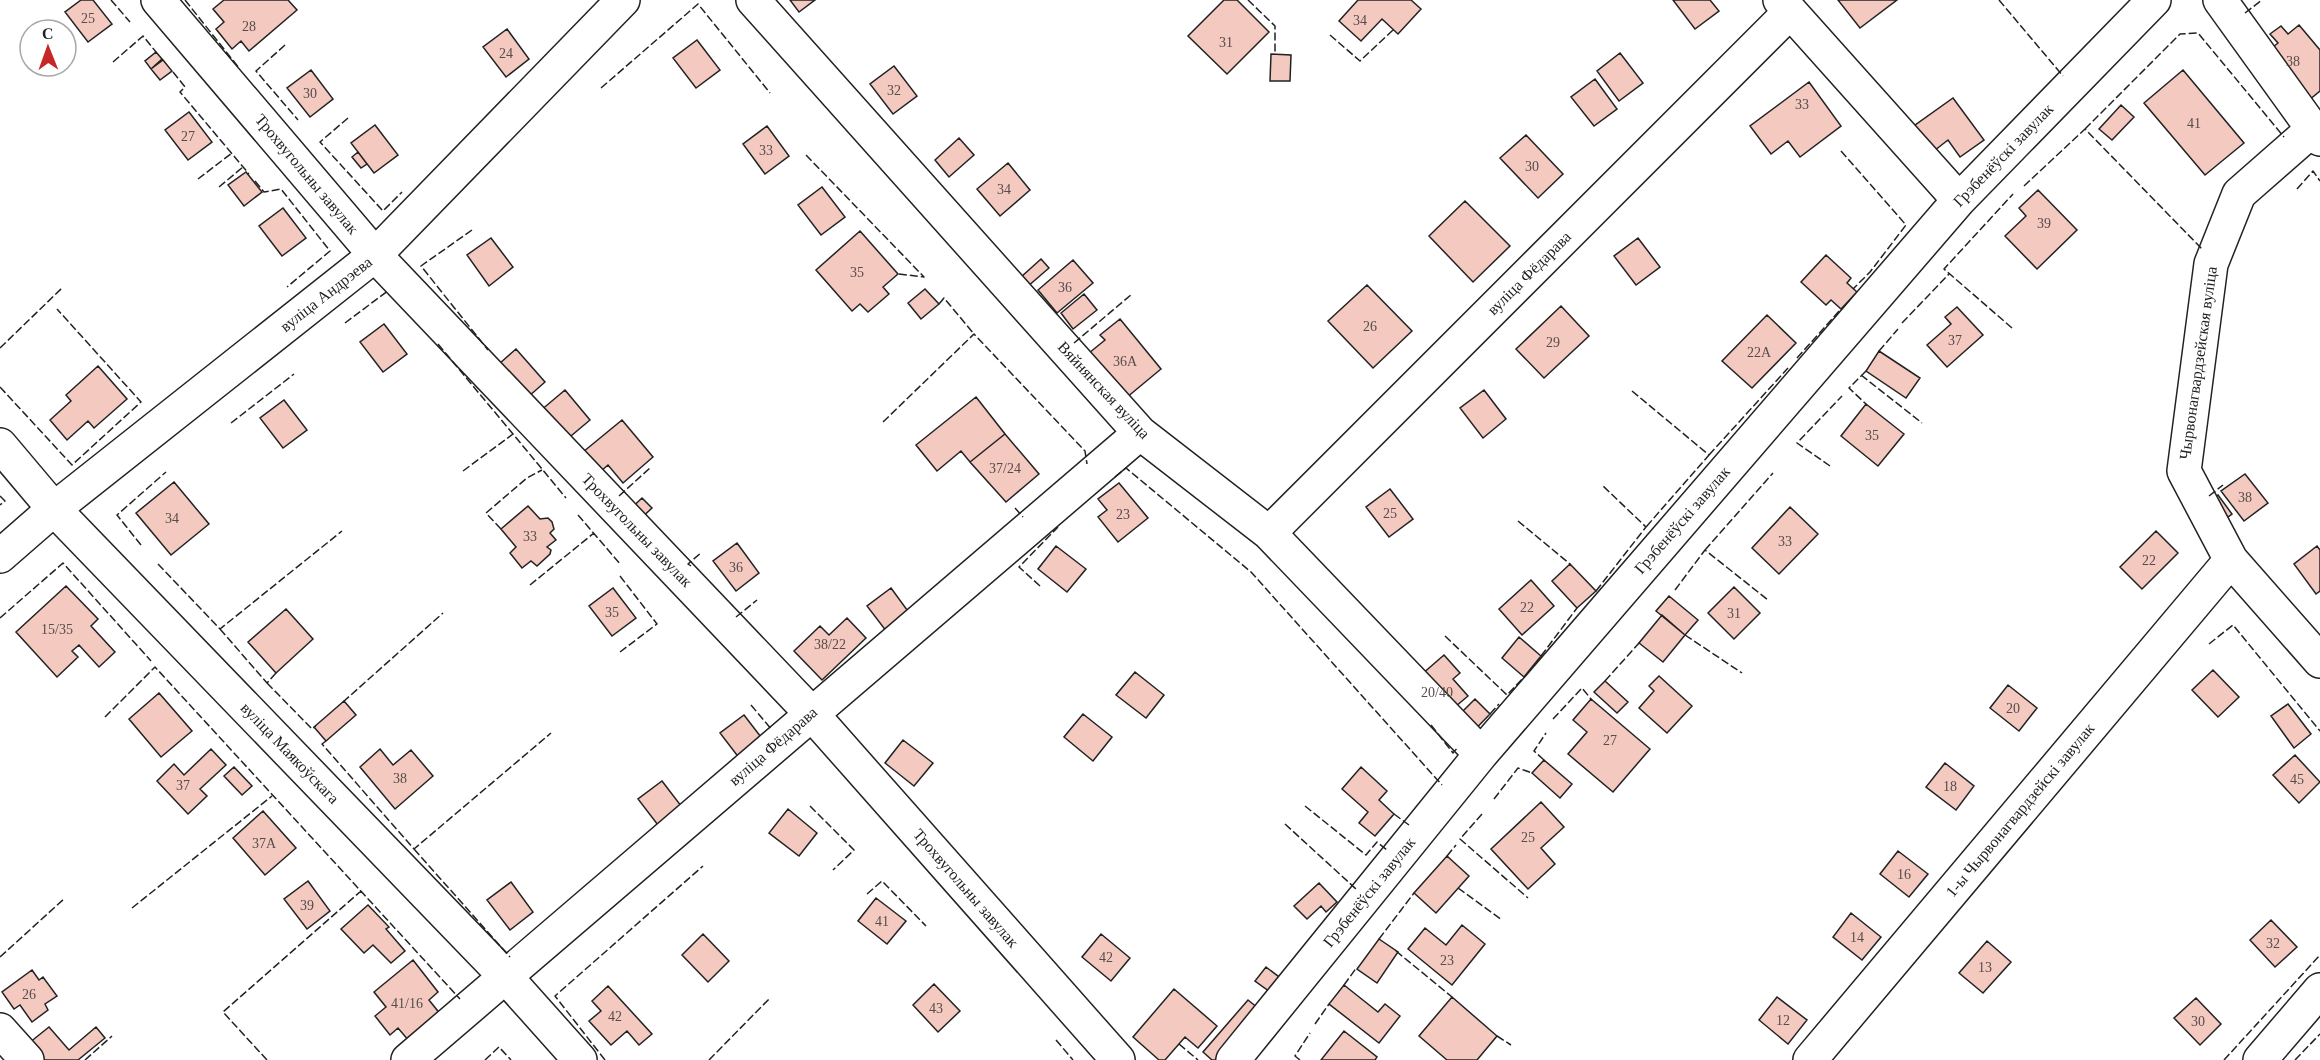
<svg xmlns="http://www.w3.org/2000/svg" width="2320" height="1060" font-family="Georgia,serif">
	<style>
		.building { fill: #f3c9c0; stroke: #222; stroke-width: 1.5 }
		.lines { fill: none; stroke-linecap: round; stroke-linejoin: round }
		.minor-casing { stroke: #222; stroke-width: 36 }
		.minor { stroke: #fff; stroke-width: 33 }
		.fence { stroke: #222; stroke-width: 1.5; stroke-dasharray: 8 3; stroke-linecap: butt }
		.labels { text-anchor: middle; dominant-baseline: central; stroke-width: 4.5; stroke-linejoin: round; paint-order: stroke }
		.number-label { font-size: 14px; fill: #564c4a }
		.street-label { font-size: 16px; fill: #222; stroke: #fff }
	</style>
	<rect width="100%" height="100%" fill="#fff"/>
	<path class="building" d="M81,0H93L112,24L88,42L65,12Z
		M224,0H288L297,10L249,51L241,41L232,49L216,29L224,22L213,9Z
		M790,0H815L799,12Z
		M1224,0H1237L1269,32L1227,74L1188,36Z
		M1358,0H1411L1421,9L1398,34L1382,19L1361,41L1339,21Z
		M1673,0H1710L1719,11L1695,29Z
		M1838,0H1897L1860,28Z
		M2299,25L2320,50V91L2309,100L2262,56L2278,43L2270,34L2281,26L2288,34Z
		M507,29L529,59L506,77L483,47Z
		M697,40L720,70L696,88L673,58Z
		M156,52L162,59L151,69L145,61Z
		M1620,53L1643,83L1619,101L1597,71Z
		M1271,54L1291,55L1290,81H1270Z
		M163,60L172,71L160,80L151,69Z
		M894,66L917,96L893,114L870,84Z
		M311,70L333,99L310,117L287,88Z
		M2183,70L2244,143L2205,175L2144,103Z
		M1595,79L1617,109L1594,126L1571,97Z
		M1809,82L1841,126L1800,157L1788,141L1771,154L1750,126Z
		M1953,98L1984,140L1960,157L1948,140L1930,154L1911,128Z
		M2121,105L2134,117L2112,140L2099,129Z
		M189,112L212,142L188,160L165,130Z
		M375,125L398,155L374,173L351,143Z
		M767,126L789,156L765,174L743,144Z
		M1526,135L1563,174L1538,198L1500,158Z
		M959,138L974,155L949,177L935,160Z
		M358,152L367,164L361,168L352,157Z
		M1008,163L1030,190L1000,216L977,189Z
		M246,172L262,192L244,206L228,185Z
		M822,187L845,217L821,235L798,205Z
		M2038,190L2077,230L2037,269L2005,236L2026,216L2019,208Z
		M1465,201L1510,246L1473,282L1429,236Z
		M283,208L306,238L282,256L259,226Z
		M860,231L898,274L883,287L889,294L868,312L860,304L852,311L816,270Z
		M491,238L513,267L489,286L467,255Z
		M1638,238L1660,267L1636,285L1614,256Z
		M1826,255L1851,278L1847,283L1857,292L1841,309L1831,300L1826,305L1801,282Z
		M1041,259L1049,268L1020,293L1012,285Z
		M1073,260L1093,283L1057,313L1038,290Z
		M1367,285L1412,331L1373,368L1328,321Z
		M925,289L939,304L921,319L908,303Z
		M1084,294L1097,310L1073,329L1061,313Z
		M1561,306L1589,336L1544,378L1516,349Z
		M1957,307L1983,335L1947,367L1927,345L1951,324L1945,317Z
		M1767,315L1796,343L1752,388L1722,361Z
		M1120,319L1161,369L1126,398L1089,353L1105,340L1100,335Z
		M384,324L407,354L383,372L360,342Z
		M516,349L545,382L528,397L499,364Z
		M1879,351L1920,378L1906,398L1866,371Z
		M98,366L127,399L94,428L88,421L67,440L50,420L71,401L66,395Z
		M565,390L590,420L565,441L540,411Z
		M1484,390L1506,419L1483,438L1460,408Z
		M976,397L1005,434L970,462L961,451L937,471L916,445Z
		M284,400L307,430L283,448L260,418Z
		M1866,404L1904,434L1878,466L1841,436Z
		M622,420L653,457L623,483L608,465L600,472L583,452Z
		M1005,434L1039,474L1006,502L970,462Z
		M2245,474L2268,503L2244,521L2221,491Z
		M174,482L209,524L171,555L136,513Z
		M1119,483L1148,518L1118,542L1098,517L1107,510L1098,499Z
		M1390,489L1413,519L1389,537L1366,507Z
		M2218,495L2232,514L2224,520L2209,501Z
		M642,498L652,508L633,526L624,515Z
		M528,506L540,519L548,518L552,522L554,529L550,533L556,540L547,547L551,550L550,554L537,566L531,561L522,568L510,553L516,547L501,529Z
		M1790,507L1818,534L1779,574L1752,548Z
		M2156,531L2178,553L2142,589L2120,567Z
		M737,543L759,573L736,591L713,561Z
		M1056,546L1086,569L1067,592L1038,569Z
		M2317,546L2320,550V591L2316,594L2294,564Z
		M1570,564L1596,591L1577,608L1552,581Z
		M1531,580L1554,606L1522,635L1499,609Z
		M66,586L98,619L91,626L115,652L99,667L79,645L72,651L78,657L57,677L16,632Z
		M1734,587L1760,613L1734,639L1708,613Z
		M613,588L636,618L612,636L589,606Z
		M891,588L913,618L890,636L867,606Z
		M1669,596L1698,620L1685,635L1656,611Z
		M286,609L313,639L276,673L248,642Z
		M1662,615L1685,635L1663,662L1639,643Z
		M847,618L866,638L822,680L794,651L820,626L829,635Z
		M1519,637L1541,656L1524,677L1502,658Z
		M1444,655L1460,673L1453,679L1468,696L1436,723L1406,688Z
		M2213,670L2239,697L2218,717L2192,690Z
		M1135,672L1164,695L1146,718L1116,695Z
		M1659,676L1692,706L1667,733L1639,708L1654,691L1649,686Z
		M1605,681L1628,702L1617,713L1594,692Z
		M2008,685L2037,708L2019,731L1990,708Z
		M159,693L192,731L161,757L129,719Z
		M1475,699L1490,714L1464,741L1448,726Z
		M1591,699L1650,749L1613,792L1568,754L1587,732L1573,720Z
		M344,701L356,715L326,741L314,727Z
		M2288,704L2311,734L2294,748L2271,716Z
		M1083,714L1112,737L1093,761L1064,737Z
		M744,715L767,745L743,763L720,733Z
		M903,740L933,763L914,786L885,763Z
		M211,749L226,765L200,789L207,796L188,814L157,781L174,764L184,775Z
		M380,749L393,765L411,750L433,776L395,809L360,767Z
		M2295,755L2320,782L2299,803L2273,775Z
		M1544,760L1572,784L1560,798L1532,773Z
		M1945,763L1974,786L1956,810L1926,787Z
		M234,767L252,786L242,795L224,776Z
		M1361,767L1387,791L1379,800L1394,814L1375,836L1359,823L1368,812L1342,789Z
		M662,781L685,811L661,829L638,799Z
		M1541,802L1564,827L1541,848L1555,864L1528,889L1491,849Z
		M788,809L817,833L799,856L769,833Z
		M263,811L296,848L265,875L233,838Z
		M1898,851L1928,874L1909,897L1880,874Z
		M1447,856L1469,876L1436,913L1414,893Z
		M308,881L330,911L307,929L284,899Z
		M511,882L533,912L510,930L487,900Z
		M1319,883L1337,902L1326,912L1321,906L1307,919L1294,906Z
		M876,898L906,921L887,944L858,921Z
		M368,905L389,927L386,929L405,951L391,963L373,945L364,953L341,929Z
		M1851,913L1881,937L1862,960L1833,937Z
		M2271,920L2297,947L2275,967L2250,940Z
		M1462,925L1485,944L1452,985L1408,949L1425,928L1446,945Z
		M703,934L729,961L708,982L682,955Z
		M1101,934L1130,958L1111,981L1082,957Z
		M1379,939L1398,952L1377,983L1357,969Z
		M1987,941L2011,962L1983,993L1959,973Z
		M413,960L438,992L429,1000L441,1015L409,1041L398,1028L390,1035L375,1016L386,1007L374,992Z
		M1266,967L1287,983L1277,997L1255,981Z
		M32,970L39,980L43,977L57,996L45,1004L48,1010L32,1022L20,1005L14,1009L2,992Z
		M934,984L960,1011L938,1032L913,1005Z
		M1344,985L1378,1012L1385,1004L1400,1016L1379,1043L1329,1004Z
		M608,986L652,1034L639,1045L627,1031L611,1045L589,1021L601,1011L592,1001Z
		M1174,989L1217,1026L1198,1048L1185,1037L1165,1060H1159L1133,1037Z
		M1452,997L1497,1036L1477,1060H1447L1419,1036Z
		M1777,997L1807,1020L1788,1044L1759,1020Z
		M2196,998L2221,1024L2200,1045L2174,1018Z
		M1248,1000L1263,1012L1222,1060H1212L1203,1052Z
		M49,1027L69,1050L96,1027L105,1038L78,1060H43L29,1043Z
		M1344,1031L1377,1057L1375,1060H1321Z"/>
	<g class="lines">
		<defs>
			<path id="minor" d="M158,0L375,255L811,713L1118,1060
				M753,0L1140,433L1269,533L1481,754
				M1780,0L1959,200
				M2220,0L2320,139
				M2312,130L2239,194L2211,264L2184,471L2231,560L2320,661
				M0,445L54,509L505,976L580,1060
				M1269,533L1790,12
				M0,556L54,509L375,255L623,0
				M0,1030L27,1060
				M408,1060L1140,433
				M1233,1060L1481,754L1959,200L2154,0
				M1810,1060L2231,560
				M2260,1060L2320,990"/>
		</defs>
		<use href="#minor" class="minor-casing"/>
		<use href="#minor" class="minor"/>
		<path class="fence" d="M111,0L130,22
			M185,0L239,68
			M1248,0L1275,26V54
			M1999,0L2063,76
			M2245,13L2262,0
			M1330,35L1360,61L1393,30
			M285,45L256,71L298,120
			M113,62L143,36L156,52
			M173,72L185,87L180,92L249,174
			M601,88L698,4L770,93
			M348,118L320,142L383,211L402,192
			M2085,129L2180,34L2198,33L2284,137
			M1841,151L1906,225L1870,272L1853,289
			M806,155L924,277L898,274
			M198,179L232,153
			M255,181L264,192L281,189L330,251L287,287
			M2024,186L2085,129L2202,249
			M219,187L243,167
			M2297,189L2313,171L2320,181
			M472,230L421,266L488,350
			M939,304L944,298L974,334
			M345,323L389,290
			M1902,323L1949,274
			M2012,328L1944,269L2013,194
			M1074,343L1132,294
			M438,344L513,434
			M0,348L62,288
			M1879,351L1898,329
			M1797,358L1841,309
			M1866,371L1849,388L1866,404
			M1861,375L1922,423
			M0,387L72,465L141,402L57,309
			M1632,391L1709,455L1646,527
			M883,422L974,334L1085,451L1087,464
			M231,423L294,374
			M1709,455L1788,368
			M1830,466L1797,443L1842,396
			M463,471L513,434L566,498
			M1115,477L1126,468L1251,572L1442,785
			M0,496L5,501L0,505
			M619,496L650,468
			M2209,496L2223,485
			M1015,508L1023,517
			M578,515L621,565
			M1518,521L1570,564
			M501,529L486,513L527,478L542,470
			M141,545L117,515L166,472
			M1705,550L1773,473
			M158,564L220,629L342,531
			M691,566L688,564L702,552
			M620,576L657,624L620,652
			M530,585L594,533
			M1040,586L1019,567L1058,527
			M1675,590L1705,550L1768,600
			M1596,591L1646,527L1602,485
			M736,617L757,600
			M0,618L63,563L151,661
			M220,629L267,683L276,673
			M1685,635L1742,673
			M1445,636L1507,695L1524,677
			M2209,644L2233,625L2320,731
			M1541,656L1577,608
			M1605,681L1639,643
			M267,683L312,729L316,726
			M343,702L443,613
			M751,705L772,730
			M1490,714L1499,704
			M105,717L155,667L460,999
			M1553,719L1582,688L1591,699
			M1431,725L1453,753L1458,747
			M326,741L322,744L414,849L551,733
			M1544,760L1534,751L1546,733
			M1494,799L1518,768L1532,773
			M810,806L854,850L833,870
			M1305,806L1366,855L1377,842L1387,850
			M1394,814L1409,825
			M1482,814L1460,839L1528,898
			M1285,824L1356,889
			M414,849L510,957
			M1447,856L1456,845
			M1458,888L1502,920
			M867,894L882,881L926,926
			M132,908L272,796
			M1379,939L1414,893
			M1396,951L1452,997
			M0,957L65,898
			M1344,985L1357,967
			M1315,1024L1329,1004
			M1497,1036L1511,1045
			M1056,1040L1073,1060
			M1179,1044L1198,1060
			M85,1060L112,1036
			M267,1060L223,1012L361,891
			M485,1060L499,1047L511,1060
			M605,1060L555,996L703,866
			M709,1060L769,999
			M1300,1060L1295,1056L1310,1033
			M2224,1060L2320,955
			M2295,1060L2320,1034"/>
	</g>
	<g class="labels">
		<g class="number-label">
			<text x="88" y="18">25</text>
			<text x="1360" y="20">34</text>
			<text x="249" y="26">28</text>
			<text x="1226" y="42">31</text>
			<text x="506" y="53">24</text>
			<text x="2293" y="61">38</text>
			<text x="894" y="90">32</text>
			<text x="310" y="93">30</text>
			<text x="1802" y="104">33</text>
			<text x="2194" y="123">41</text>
			<text x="188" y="136">27</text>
			<text x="766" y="150">33</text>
			<text x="1532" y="166">30</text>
			<text x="1004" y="189">34</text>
			<text x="2044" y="223">39</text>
			<text x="857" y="272">35</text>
			<text x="1065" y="287">36</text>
			<text x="1370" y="326">26</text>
			<text x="1955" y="340">37</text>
			<text x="1553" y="342">29</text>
			<text x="1759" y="352">22А</text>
			<text x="1125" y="361">36А</text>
			<text x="1872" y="435">35</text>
			<text x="1005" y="468">37/24</text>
			<text x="2245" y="497">38</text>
			<text x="1390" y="513">25</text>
			<text x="1123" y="514">23</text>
			<text x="172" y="518">34</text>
			<text x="530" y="536">33</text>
			<text x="1785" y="541">33</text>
			<text x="2149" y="560">22</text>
			<text x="736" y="567">36</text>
			<text x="1527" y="607">22</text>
			<text x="612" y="612">35</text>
			<text x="1734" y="613">31</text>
			<text x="57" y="629">15/35</text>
			<text x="830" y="644">38/22</text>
			<text x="1437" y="692">20/40</text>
			<text x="2013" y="708">20</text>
			<text x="1610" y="740">27</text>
			<text x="400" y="778">38</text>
			<text x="2297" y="779">45</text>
			<text x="183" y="785">37</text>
			<text x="1950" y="786">18</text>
			<text x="1528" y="837">25</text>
			<text x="264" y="843">37А</text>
			<text x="1904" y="874">16</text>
			<text x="307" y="905">39</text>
			<text x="882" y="921">41</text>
			<text x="1857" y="937">14</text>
			<text x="2273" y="943">32</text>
			<text x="1106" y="957">42</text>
			<text x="1447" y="960">23</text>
			<text x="1985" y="967">13</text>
			<text x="29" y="994">26</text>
			<text x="407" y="1003">41/16</text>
			<text x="936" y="1008">43</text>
			<text x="615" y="1016">42</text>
			<text x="1783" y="1020">12</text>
			<text x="2198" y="1021">30</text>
		</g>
		<g class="street-label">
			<text transform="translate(2003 155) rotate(-46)">Грэбенёўскі завулак</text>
			<text transform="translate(307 174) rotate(50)">Трохвугольны завулак</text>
			<text transform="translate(1529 273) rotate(-45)">вуліца Фёдарава</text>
			<text transform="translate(326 294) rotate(-38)">вуліца Андрэева</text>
			<text transform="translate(2198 363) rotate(-82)">Чырвонагвардзейская вуліца</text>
			<text transform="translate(1104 390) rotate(47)">Вяйнянская вуліца</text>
			<text transform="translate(1682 520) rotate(-49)">Грэбенёўскі завулак</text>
			<text transform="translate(637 530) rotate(46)">Трохвугольны завулак</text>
			<text transform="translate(773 746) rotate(-41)">вуліца Фёдарава</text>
			<text transform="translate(290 753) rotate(46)">вуліца Маякоўскага</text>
			<text transform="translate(2020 810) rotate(-50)">1-ы Чырвонагвардзейскі завулак</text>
			<text transform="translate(966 888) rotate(49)">Трохвугольны завулак</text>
			<text transform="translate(1369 892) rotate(-51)">Грэбенёўскі завулак</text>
		</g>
	</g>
	<g transform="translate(48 48) rotate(359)"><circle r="28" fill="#ffffff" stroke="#a7a7a7" stroke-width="1.5"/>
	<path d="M0-4.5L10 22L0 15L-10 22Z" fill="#c62828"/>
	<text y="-9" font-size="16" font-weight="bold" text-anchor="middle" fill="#222222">С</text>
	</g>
</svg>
